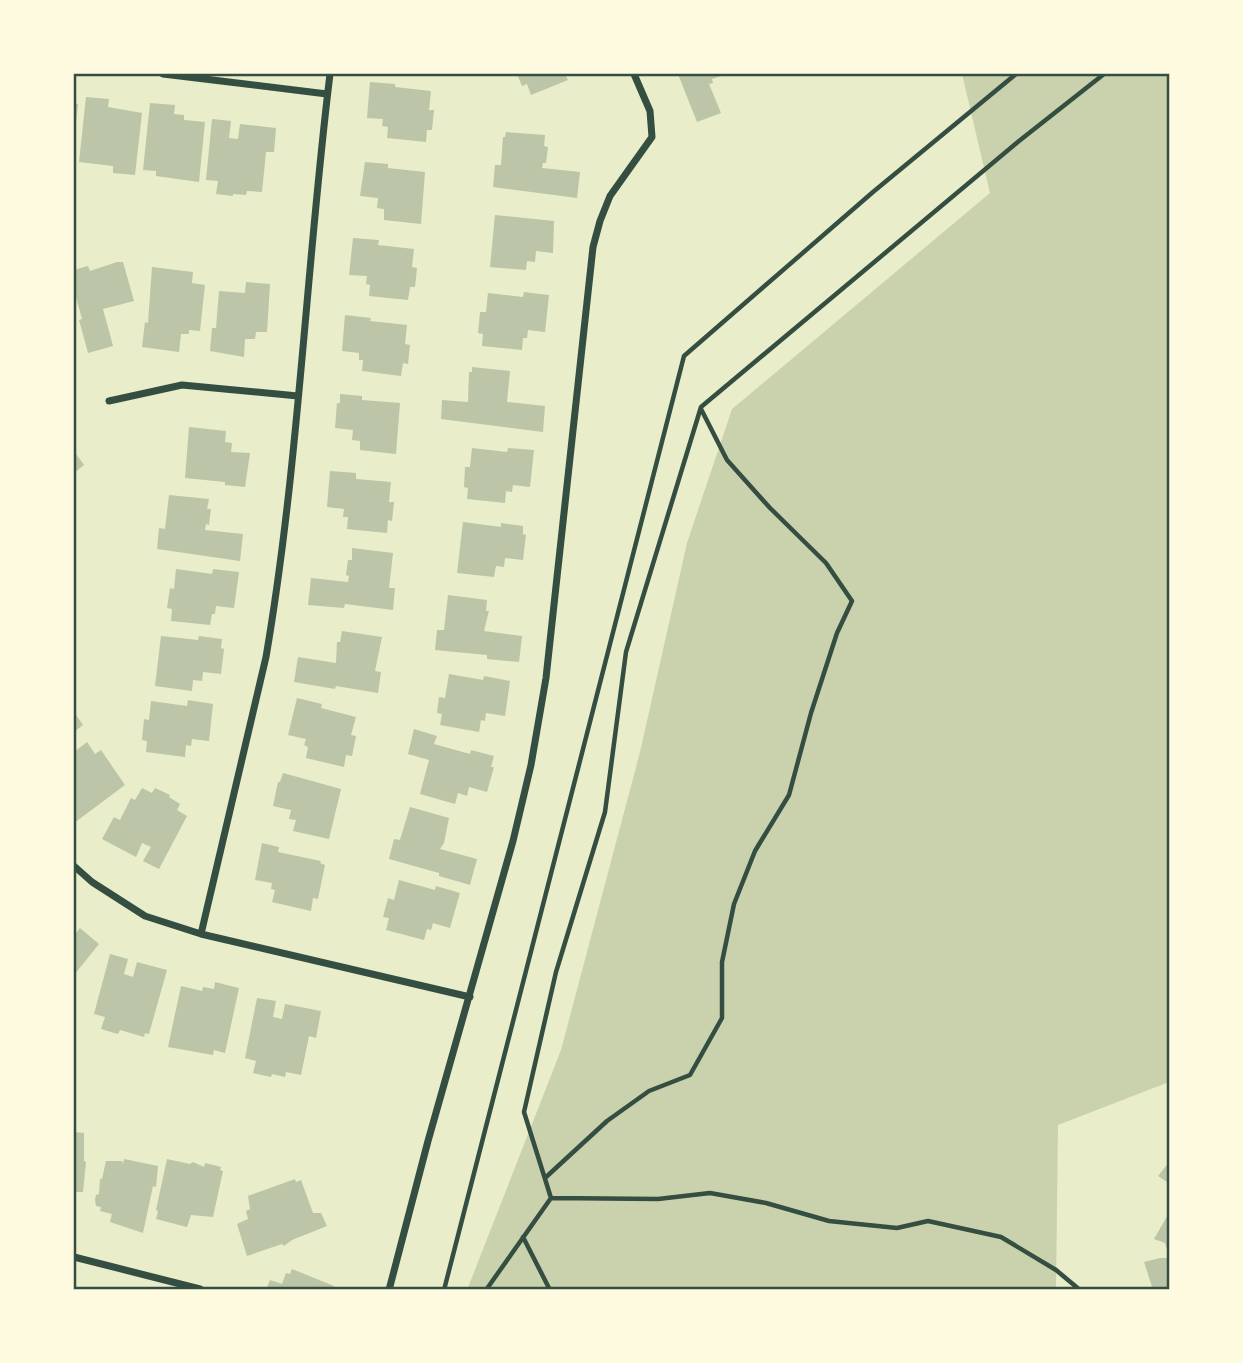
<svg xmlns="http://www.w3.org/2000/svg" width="1243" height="1363" font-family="Manrope,sans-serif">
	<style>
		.green { fill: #cad2ad }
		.building { fill: #bcc5a7 }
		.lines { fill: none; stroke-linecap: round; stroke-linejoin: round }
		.path { stroke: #344e41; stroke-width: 4.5 }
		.minor { stroke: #344e41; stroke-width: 7 }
		.neatline { fill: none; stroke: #344e41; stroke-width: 2.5 }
	</style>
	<rect width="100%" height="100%" fill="#e9edc9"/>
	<path class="green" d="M962,74H1169V1082L1058,1125L1056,1289L467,1290L561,1050L640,752L687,543L732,409L990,193Z"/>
	<path class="building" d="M517,74H565L568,80L531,95L527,84L522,86Z
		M678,74H727L712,79L713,83L709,84L721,113L697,122Z
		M370,82L395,84V87L431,91L429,110H434L432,130H427L426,142L387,138L388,127L382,126L383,119L367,118Z
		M86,97L109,99L108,107L142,113L135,175L113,173V166L79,162Z
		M74,103L78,104L75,130L74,129Z
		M150,103L175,105L174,114L184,115V120L205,122L199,182L156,176V171L143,170Z
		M212,119L231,121L229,138L238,139L240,124L276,128L274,152H266L262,192L247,191L246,195L233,194V196L216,194L218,181L206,180Z
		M506,132L545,135L544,146L548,147L546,163H543L542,168L580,172L577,198L493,187L495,165H501L503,137H505Z
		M365,162L388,164V168L425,172L421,224L384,220V209L377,208L378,198L360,196Z
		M495,215L554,221L553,253L536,251L535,262L527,261L526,270L490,267Z
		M353,238L379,240L378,245L414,249L412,267L417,268L415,287H410L408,300L369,296L370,285L366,284L367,276L349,275Z
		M117,262H123L134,301L103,309L113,346L88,353L79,320L82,319L74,290V270L88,266L90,271Z
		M152,267L193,272L192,283L205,285L200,331L189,330V334H181L179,352L142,347L145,322L148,323Z
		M246,282L270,284L267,332H256L255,339H245L244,357L210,351L212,328H216L219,291L245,293Z
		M524,292L549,295L545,332L528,330L527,338H523L522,350L482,346L483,334L478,333L480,312H486L488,293L523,297Z
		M345,315L371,318L370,321L407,325L405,344L410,345L408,364L403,363L401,376L362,371L363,360H359V353L342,351Z
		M472,367L510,371L507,402L545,406L543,432L441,419L442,400L468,402L469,372H472Z
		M340,394L362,396V400L400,403L396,454L360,450V441L352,440L353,430L335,428L337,403H340Z
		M189,427L226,431L225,442L232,443L231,452L250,453L245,487L225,485V482L185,478Z
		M472,448L507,452L508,448L534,450L530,487L513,485L512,492L506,491L505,503L467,499L468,488L464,487L465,467H470Z
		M74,451L84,465L74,473Z
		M330,471L356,473V479L391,482L389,502H394L392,521L388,520L387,533L347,529L348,517H343L344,509L327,507Z
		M169,495L209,499L207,509H211L209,525L206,524L205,530L243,534L240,561L157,549L159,528L165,529Z
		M463,522L501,527V523L523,526V534L526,535L523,560L505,558L504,567L496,566L494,577L457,573Z
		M352,548L393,553L389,588H395L393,610L345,604L344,608L308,605L311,578L348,582L349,576L346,575L348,560H352Z
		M176,569L212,574L213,569L239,572L234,608L216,606L215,614H212L210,625L171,621L172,609L167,608L170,588L174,589Z
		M448,595L487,600L486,611H489L484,631L522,636L519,662L487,659V655L435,650L437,630H444Z
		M342,631L382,637L375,671L381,672L378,693L336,686L335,689L294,682L298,657L336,663L337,642H340Z
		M161,636L198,640L199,636L222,639L221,648L224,649L221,674L203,672L202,681L193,680L192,691L155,686Z
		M449,674L483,680L484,676L510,681L505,716L486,713L485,721L481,720L479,732L440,725L442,714L437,713L439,697L445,698Z
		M297,698L322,704L321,708L356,717L351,735L356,736L352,756L346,755L344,767L306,758L308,747L304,745L306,739L288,735Z
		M188,700L213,704L209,741L192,739L191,746L186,745L185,757L146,752L147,741L142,740L144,719L149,720L151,701L187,706Z
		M74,712L83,725L74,732Z
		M414,729L437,736L434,744L470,754L471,750L494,756L491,767H494L487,792L469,787L467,796L458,793L455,804L420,794L429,760L408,754Z
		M87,742L95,754L101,750L125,785L74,823V752Z
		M283,773L341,789L329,839L293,831L296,820L289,819L291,810L273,806L278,782H280Z
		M142,788L152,793L155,788L170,795L169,797L180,804L177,810L187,816L159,869L143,861L151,847L142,843L136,857L102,839L114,817L120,820L131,798L135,800Z
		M410,807L449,818L444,843L440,849L477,859L470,885L439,876V873L389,859L394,839L400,840Z
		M262,843L279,847L278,852L321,861L320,863L325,865L318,899L313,898L311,911L272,902L275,890L271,889L272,883L255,880Z
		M399,880L435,890L436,886L460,893L450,928L433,923L431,930L427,929L424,940L386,930L389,918L383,917L388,898L394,900Z
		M80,928L99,944L74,975V932L75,934Z
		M110,954L128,959L124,974L133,977L137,962L167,970L149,1034L145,1033L144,1037L120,1030L118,1034L101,1029L105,1017L94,1014Z
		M215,982L239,988L225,1053L214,1050L213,1055L168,1047L181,986L202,991L203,987L214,989Z
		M257,998L276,1001L273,1017L282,1019L285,1004L321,1011L316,1038L309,1036L301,1075L286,1072L285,1077L272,1074L271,1077L253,1073L256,1061L245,1058Z
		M74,1132L84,1133V1161L86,1162L83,1192H74Z
		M124,1159L158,1166L156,1187L153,1186L143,1233L110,1222L112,1214L100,1211L101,1207L96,1206L95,1200L96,1195L99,1194L100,1179H102L106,1161H122L123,1164Z
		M167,1159L190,1164L193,1162L204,1167L205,1163L221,1167L220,1170L223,1171L213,1217L191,1215L187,1227L156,1219L158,1211L156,1210Z
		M1170,1161V1184L1158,1176Z
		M295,1179L296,1182L301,1180L313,1213H321L327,1226L292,1240L284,1246L282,1244L247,1256L237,1224L248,1219L246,1211L250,1209L248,1196Z
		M1170,1211V1255H1169L1165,1243L1154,1239Z
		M1160,1258H1170L1168,1290H1153L1144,1262Z
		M292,1269L334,1286L332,1290H266L270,1280L282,1284L286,1273L290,1274Z"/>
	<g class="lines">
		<path class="path" d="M545,1178L607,1121L649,1091L690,1075L722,1018V962L734,904L755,851L789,795L811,713L837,633L852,601L826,563L770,508L727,460L701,409
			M551,1198L524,1112L556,972L605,812L626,652L701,407L1019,141L1104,74
			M523,1237L550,1290
			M444,1290L684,356L873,192L1016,74
			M486,1290L551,1198L658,1199L710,1193L766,1203L829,1221L897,1228L928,1221L1001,1237L1056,1270L1080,1290"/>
		<path class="minor" d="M163,74L327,94
			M109,401L182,385L298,396
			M74,866L92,882L145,916L201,934L470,997
			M201,934L266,657C299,464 306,268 330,74
			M74,1257L200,1289
			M389,1290L428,1141L513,841L531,765L546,678L593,247L600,221L610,196L652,137L650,111L634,74"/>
	</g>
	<rect width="1243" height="1363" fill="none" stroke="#fefae0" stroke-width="150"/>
	<rect x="75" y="75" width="1093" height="1213" class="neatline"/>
</svg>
